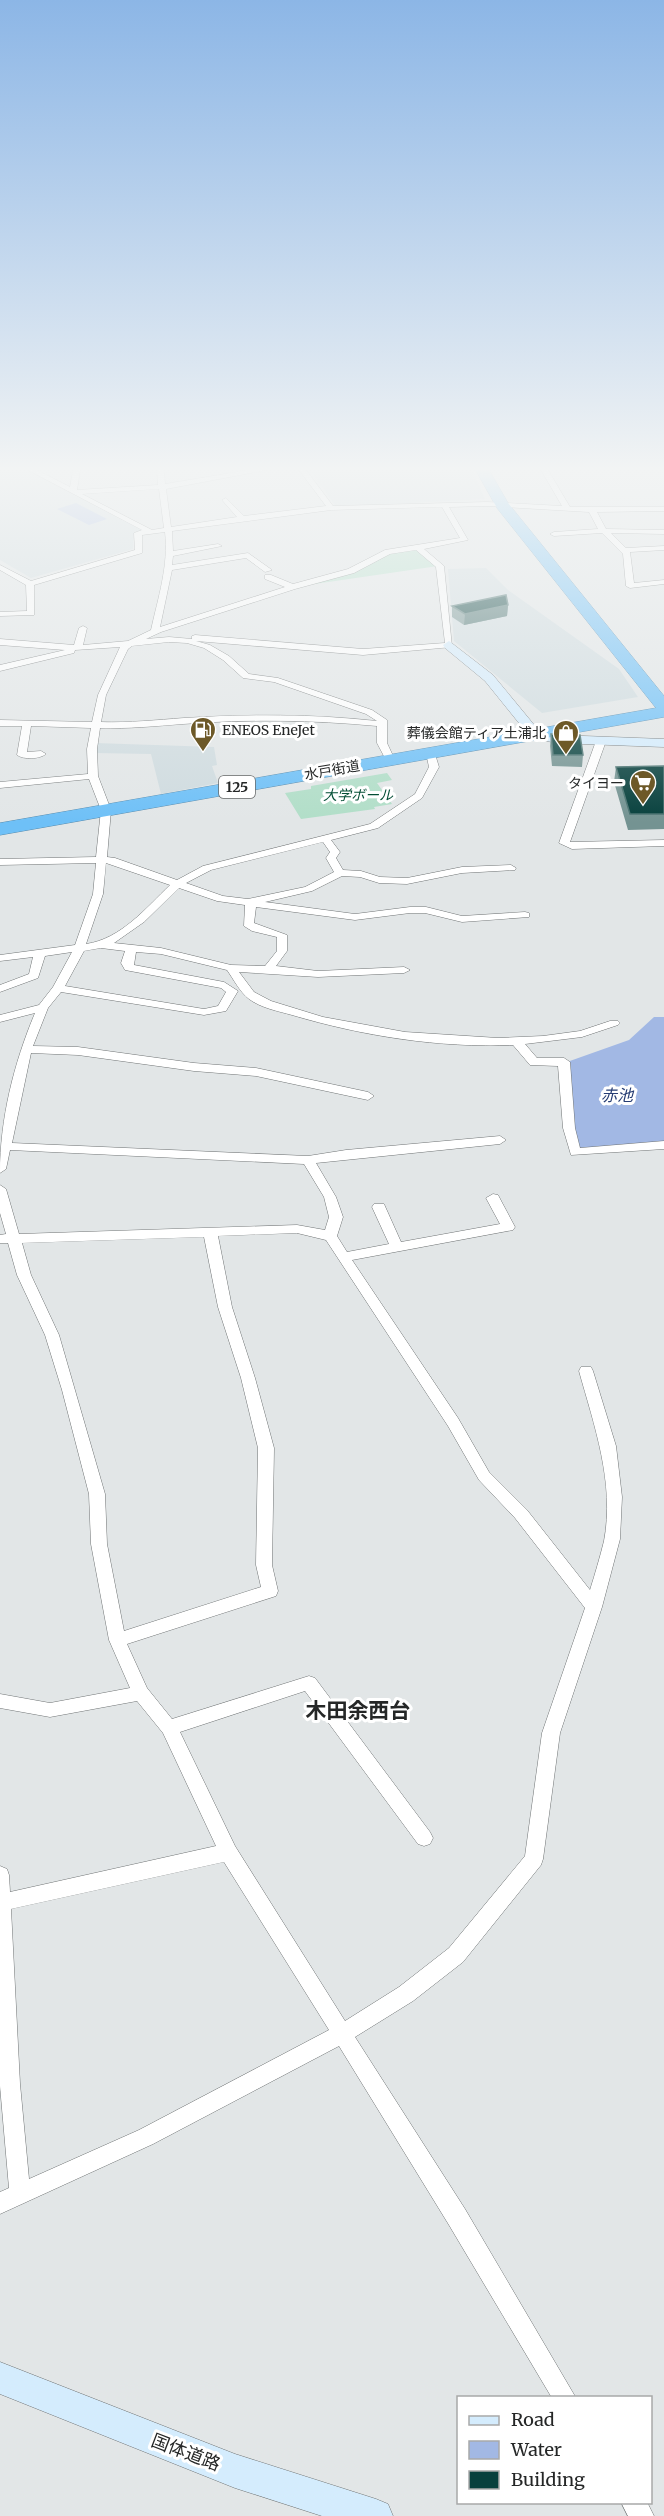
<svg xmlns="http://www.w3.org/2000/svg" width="664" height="2516" font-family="Merriweather,'Noto Sans JP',serif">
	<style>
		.built { fill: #cfdbdf }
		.green { fill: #b1dec8 }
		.water { fill: #a2b8e4 }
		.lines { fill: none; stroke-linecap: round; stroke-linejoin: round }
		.street-casing { stroke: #707475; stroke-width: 1 }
		.secondary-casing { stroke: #707475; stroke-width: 1 }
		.highway-casing { stroke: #548aae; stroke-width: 1 }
		.street { fill: #fff; fill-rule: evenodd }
		.secondary { fill: #d4ecfd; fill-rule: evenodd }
		.highway { fill: #6ec0f7; fill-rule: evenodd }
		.wall { fill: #749392 }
		.shaded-wall { fill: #497270 }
		.building { fill: #07403d; stroke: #497270; stroke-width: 1.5 }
		.labels { text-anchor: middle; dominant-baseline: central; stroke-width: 6; stroke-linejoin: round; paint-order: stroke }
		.far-poi-label { font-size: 14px; fill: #252727; stroke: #fff; text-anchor: end }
		.far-street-label { font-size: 14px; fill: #252727; stroke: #fff }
		.shield { fill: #fff; stroke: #666868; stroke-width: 1.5 }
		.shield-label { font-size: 14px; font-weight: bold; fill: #252727 }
		.far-park-label { font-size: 14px; font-style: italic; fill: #034e35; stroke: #fff }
		.water-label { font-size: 16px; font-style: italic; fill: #253c73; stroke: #fff }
		.near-street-label { font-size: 18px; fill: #252727; stroke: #fff }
		.near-quarter-label { font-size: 21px; font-weight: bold; fill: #252727; stroke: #fff }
	</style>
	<rect width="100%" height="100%" fill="#e2e6e7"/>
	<path class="built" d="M0,470H28L146,530L134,534L133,549L31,578L0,560Z
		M472,470L485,499L336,507L311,471Z
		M486,568L508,590L619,669L638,697L542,713L454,641L448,569Z
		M95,743L214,747L217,765L212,766L218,783L161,794L151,754L94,753Z"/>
	<path class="green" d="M417,548L438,566L294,587L353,571L390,552Z
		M387,773L392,780L377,783L392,804L374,807L375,809L301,819L285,793L311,789V786Z"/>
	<path class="water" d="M76,503L107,519L89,525L57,509Z
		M654,1017H664V1144L577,1150L567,1062L629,1040Z"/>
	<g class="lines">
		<defs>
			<path id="street" d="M28,470H37L70,487L73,470H80L77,490L158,485L157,470H164L165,484L249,470H267L166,489L171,527L237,517L222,500L226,498L244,516L326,506L299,470H306L333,506L487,502L562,506L541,470H548L570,507H664V511L597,512L606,529L664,530V534L611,533L626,548L664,546V550L630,552L634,583L664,580V584L630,588L626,586L623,554L602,533L554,536L550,534L554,532L598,529L589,512L487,506L449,507L468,540L424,549L444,566L452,647L363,655L196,641L210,645L229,656L249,674L278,678L372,710L387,720V743L395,760L393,762H387L377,743V726C313,720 248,719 183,724C155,726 129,729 100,728L97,749L98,776L111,810L107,857L115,858L177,880L203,866L370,824L415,794L429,767L426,753L434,751L439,767L422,798L378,828L331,840L340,852L336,858L343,870L361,871L380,877L407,878L462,867L511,865L516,868L515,870L462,873L407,884L379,883L360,877L342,876L312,891L265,902L355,914L410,907H426L462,916L525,912L529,913V917L462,922L425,913H410L355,920L256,907L254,923L287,935V951L276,966L318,971L404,967L410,970L404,973L318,977L239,972L254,992L271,1001L323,1017L405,1032L498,1038L543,1036L580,1031L610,1021H618L620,1023L618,1025L582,1037L525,1044L537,1058H564L570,1062L575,1128L580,1148L664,1141V1149L571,1155L563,1128L558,1066L530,1065L513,1045C439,1048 363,1036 292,1015C278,1011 261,1008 249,999C240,992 234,980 227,970L161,954L136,952L134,965L224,982L238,991L226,1011L204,1015L61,992L48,1008L33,1046L78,1047L194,1063L256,1068L368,1092L374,1096L368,1100L256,1076L194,1071L78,1055L31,1053L12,1143L308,1156L346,1150L500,1136L506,1140L500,1144L316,1163L336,1197L343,1217L337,1236L347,1252L389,1244L372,1207L374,1204H384L401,1242L500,1224L486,1198L493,1194L498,1195L515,1227L513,1230L352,1260L458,1418L489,1472L527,1510L590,1590C595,1574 600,1557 604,1541C615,1483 594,1425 579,1371L581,1367H591L593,1371L616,1446L622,1497L620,1539L602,1607L560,1733L543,1859L541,1865L463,1962L413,2001L355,2037L465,2209L576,2398H552L449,2225L339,2046L153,2144L0,2214V2192L9,2188L0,2086V1866L7,1869L9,1875L10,1892L216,1846L163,1733L137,1701L50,1717L0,1708V1694L50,1703L130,1688L109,1640L91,1544L89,1494L62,1390L45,1335L17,1275L8,1243H0V1235L6,1234L0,1213V1185L6,1189L19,1234L297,1225L325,1230L329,1217L324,1197L304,1164L10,1150L6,1169L0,1173C0,1118 14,1063 35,1013L0,1022V1015L39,1005L53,987L72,952L45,956L38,978L0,992V985L29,974L33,957L0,961V955L75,945L93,894L96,863L0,865V859L96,857L101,810L89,779L0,788V782L88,774L87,749L91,728L31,726L27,752L41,751L46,754C40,759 24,760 17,755L22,726H0V720L92,722L98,695L120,647L75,650L74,653L0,671V665L65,650L0,645V639L74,645L79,628L83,626L87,628L83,645L128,641L151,630C158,598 169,565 165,532L142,535V553L34,585V615L0,616V612L27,611L26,585L0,570V565L31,581L135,550L134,533L142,530ZM159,489L164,528L152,530L82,494ZM442,507L460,538L385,550L348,569L293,584L271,575H265V579L285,587L160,627L172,570L246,558L265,572L272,570L248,553L172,565L173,556L222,546L218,544L173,551L172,531L331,510ZM416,550L436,567L445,643L363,649L195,635L192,636V639L169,637L146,639L161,632L295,589L354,573L390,554ZM169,642L187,643L204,648L223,660L243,678L274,682L366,714L377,721C313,714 248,714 184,718C156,720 130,723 101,722L106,695L128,649L132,646ZM323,842L330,852L326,858L334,872L305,887L248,899L223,896L186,883L211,870ZM106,863L170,885C146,908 121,939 86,944L103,894ZM179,888L217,901L245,905L244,926L252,931L277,937V951L265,966L231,965L161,948L114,943L144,922ZM101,948L125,951L121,963L125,970L221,988L226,992L218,1006L204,1009L65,986L84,951ZM297,1233L326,1240L448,1426L479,1480L515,1518L585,1608L542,1733L525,1856L449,1948L399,1987L345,2021L235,1846L180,1732L305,1691L418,1844L424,1846L430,1844L433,1838L430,1832L315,1678L309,1676L172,1719L147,1688L127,1644L276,1596L278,1591L272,1565L274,1448L255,1378L232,1307L218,1236ZM204,1237L218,1307L241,1378L258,1448L256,1565L261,1587L124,1631L107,1544L105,1494L59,1335L31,1275L22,1243ZM224,1862L329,2030L139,2130L29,2179L20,2084L11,1909Z
				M601,738L606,741L570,842L664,840V846L572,849L559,843L596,741Z
				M621,2502H647L654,2516H628Z"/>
			<path id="secondary" d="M449,641L493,675L540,732L557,735L664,739V747L557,743L531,738L485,681L445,648L443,645Z
				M0,2362L235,2454L376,2499L388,2504L393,2516H322L235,2488L0,2394Z"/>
			<path id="highway" d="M476,470H489L508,503L664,696V717L0,835V823L656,708L497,508Z"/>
		</defs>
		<use href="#street" class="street-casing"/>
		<use href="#secondary" class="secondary-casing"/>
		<use href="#highway" class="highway-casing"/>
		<use href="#street" class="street"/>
		<use href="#secondary" class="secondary"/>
		<use href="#highway" class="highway"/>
	</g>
	<path class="wall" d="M508,605L507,616L464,625L452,617V606Z
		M551,734L583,755L582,767L552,766L550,746Z
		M664,766V829L628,830L614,782L616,767Z"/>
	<path class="shaded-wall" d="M508,605L507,616L464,625L465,614Z"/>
	<path class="building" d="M506,595L508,605L465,614L452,606Z
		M551,734L580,735L583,755H553Z
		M664,766V814H630L616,767Z"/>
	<linearGradient id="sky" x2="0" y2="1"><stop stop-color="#8cb6e6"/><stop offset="0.57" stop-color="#f2f4f4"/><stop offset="1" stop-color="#f2f4f4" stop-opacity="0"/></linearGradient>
	<rect width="664" height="823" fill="url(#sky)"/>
	<defs>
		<symbol id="fuel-pin" viewBox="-11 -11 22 30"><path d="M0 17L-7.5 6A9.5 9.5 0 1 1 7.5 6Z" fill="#6d5928" stroke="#fff"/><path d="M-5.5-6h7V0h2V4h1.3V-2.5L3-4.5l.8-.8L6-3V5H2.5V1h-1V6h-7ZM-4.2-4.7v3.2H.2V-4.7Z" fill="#fff"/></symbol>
		<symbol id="shop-pin" viewBox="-11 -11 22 30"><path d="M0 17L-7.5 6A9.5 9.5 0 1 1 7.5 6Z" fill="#6d5928" stroke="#fff"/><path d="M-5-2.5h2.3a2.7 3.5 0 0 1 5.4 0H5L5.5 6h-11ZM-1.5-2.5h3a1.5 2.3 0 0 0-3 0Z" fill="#fff"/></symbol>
		<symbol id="supermarket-pin" viewBox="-11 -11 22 30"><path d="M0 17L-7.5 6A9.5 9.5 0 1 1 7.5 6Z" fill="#6d5928" stroke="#fff"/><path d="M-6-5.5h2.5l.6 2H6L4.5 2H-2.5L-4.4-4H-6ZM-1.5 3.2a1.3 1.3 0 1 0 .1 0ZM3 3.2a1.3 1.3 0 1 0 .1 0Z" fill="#fff"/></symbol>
	</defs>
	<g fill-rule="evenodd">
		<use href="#fuel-pin" x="188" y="715" width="30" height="40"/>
		<use href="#shop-pin" x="551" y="718" width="30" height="40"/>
		<use href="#supermarket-pin" x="628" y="768" width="30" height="40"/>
	</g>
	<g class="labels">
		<g class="far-poi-label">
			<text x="222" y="730" text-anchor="start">ENEOS EneJet</text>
			<text x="546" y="733">葬儀会館ティア土浦北</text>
			<text x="624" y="783">タイヨー</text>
		</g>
		<g class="far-street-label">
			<text transform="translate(332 770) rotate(-10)">水戸街道</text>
		</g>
		<rect class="shield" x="219" y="776" width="36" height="22" rx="4.5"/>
		<g class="shield-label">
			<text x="237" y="787">125</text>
		</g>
		<g class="far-park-label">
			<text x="358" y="795">大学ボール</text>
		</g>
		<g class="water-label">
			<text x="617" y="1095">赤池</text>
		</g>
		<g class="near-street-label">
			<text transform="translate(186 2452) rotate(21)">国体道路</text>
		</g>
		<g class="near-quarter-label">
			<text x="358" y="1710">木田余西台</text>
		</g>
	</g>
	<rect x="457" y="2396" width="195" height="108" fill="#ffffff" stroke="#a8a9a9" stroke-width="1.5"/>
	<rect x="469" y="2416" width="30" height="9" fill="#d4ecfd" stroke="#a8a9a9" stroke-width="1.5"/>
	<text x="511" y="2426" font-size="18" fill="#252727">Road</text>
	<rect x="469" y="2441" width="30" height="18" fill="#a2b8e4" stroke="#a8a9a9" stroke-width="1.5"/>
	<text x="511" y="2456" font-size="18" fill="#252727">Water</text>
	<rect x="469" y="2471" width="30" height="18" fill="#07403d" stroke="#a8a9a9" stroke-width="1.5"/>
	<text x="511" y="2486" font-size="18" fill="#252727">Building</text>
</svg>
